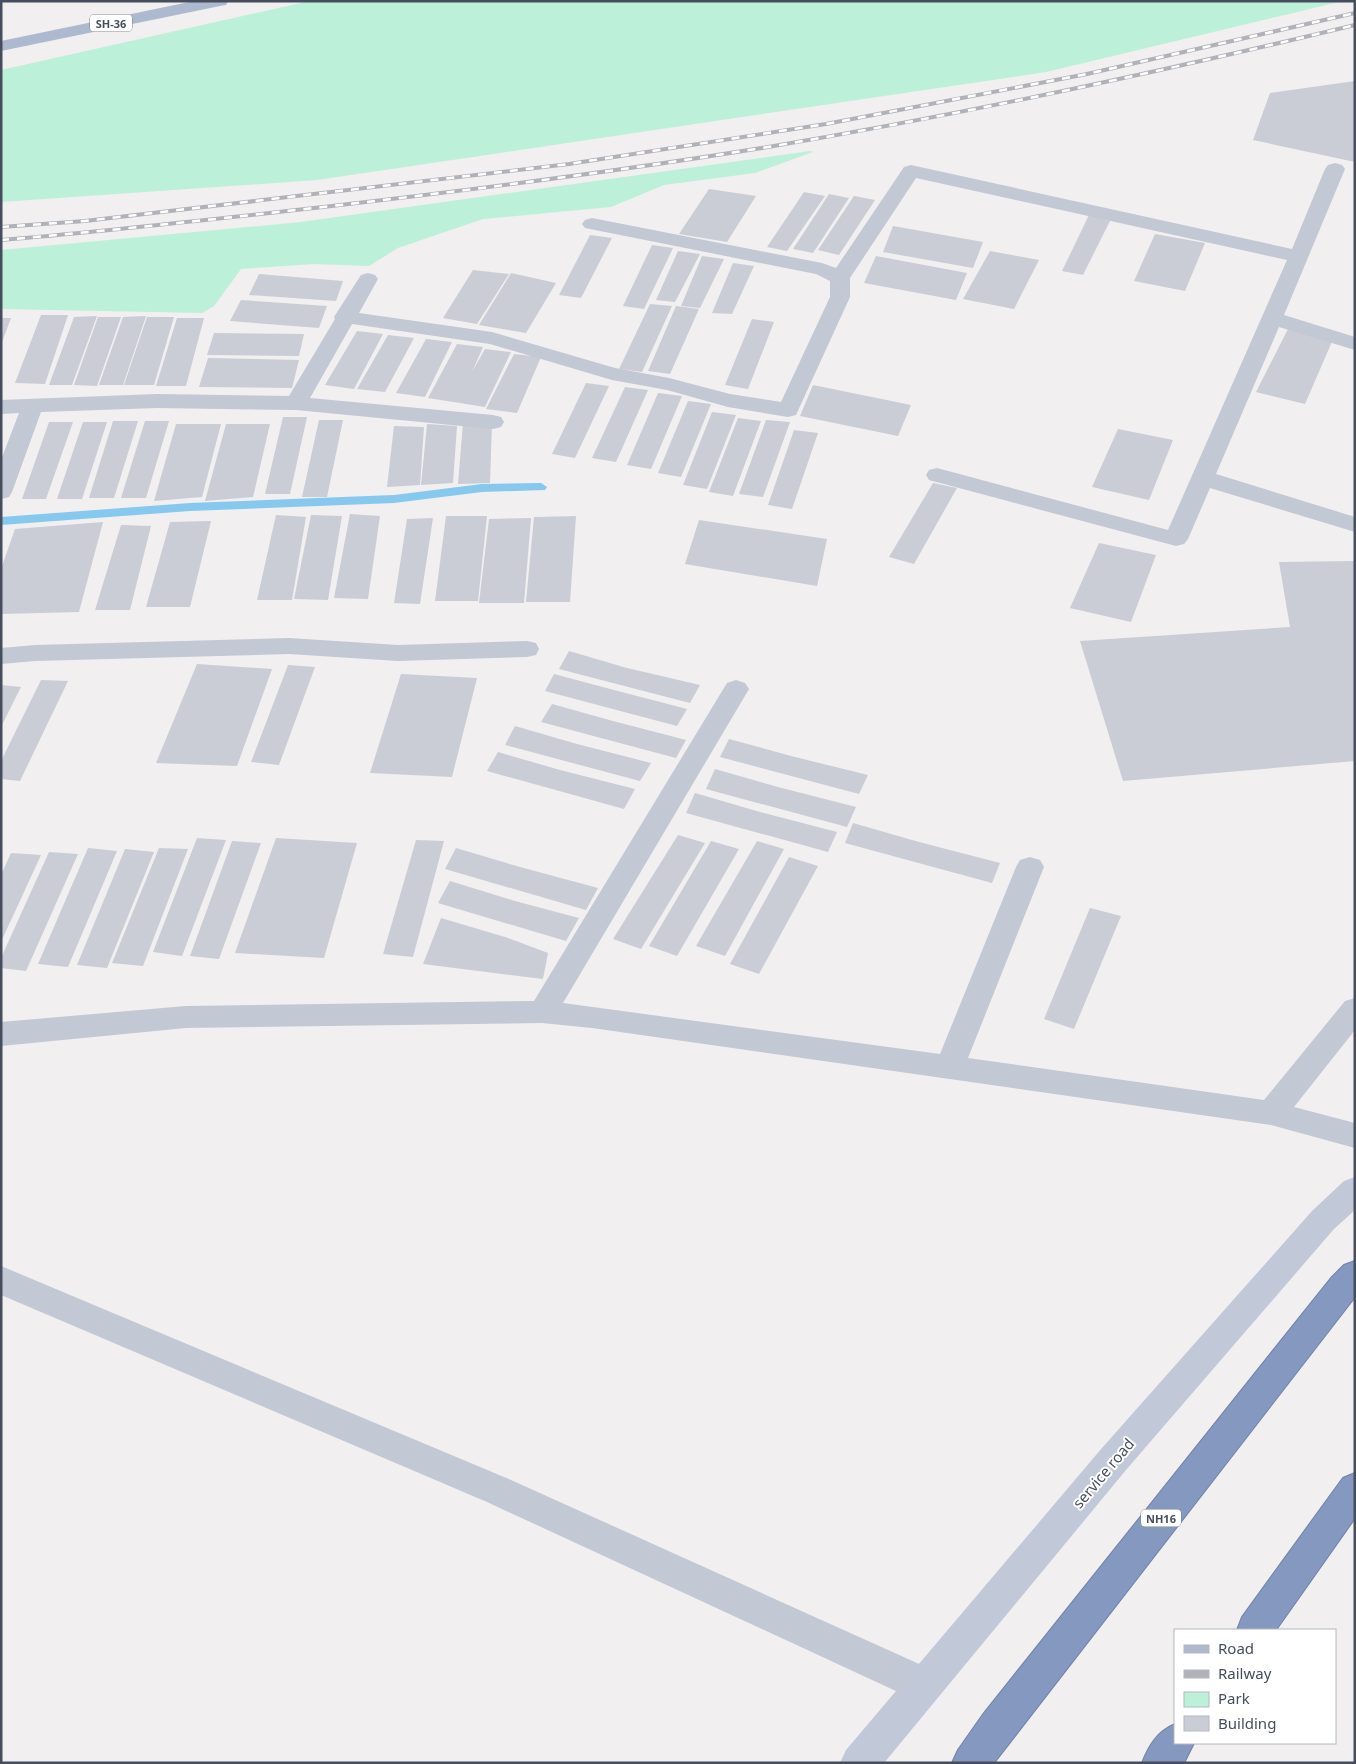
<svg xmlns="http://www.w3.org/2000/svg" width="1356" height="1764" font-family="'Noto Sans',sans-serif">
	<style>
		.green { fill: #bcf0d9 }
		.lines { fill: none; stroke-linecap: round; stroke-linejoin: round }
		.stream { fill: #87c8ee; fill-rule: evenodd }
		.building { fill: #cacdd5 }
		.highway-casing { stroke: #7082ab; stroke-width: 2 }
		.street { fill: #c2c8d4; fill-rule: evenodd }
		.secondary { fill: #c1c8d8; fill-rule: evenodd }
		.primary { fill: #adb9ce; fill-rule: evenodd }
		.highway { fill: #8598bf; fill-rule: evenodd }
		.rail-casing { stroke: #b1b2b9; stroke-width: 4 }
		.rail { stroke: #fff; stroke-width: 2.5; stroke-dasharray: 8; stroke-linecap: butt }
		.labels { text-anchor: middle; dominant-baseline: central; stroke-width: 4; stroke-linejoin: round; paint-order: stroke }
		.shield { fill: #fff; stroke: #7e838e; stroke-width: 1 }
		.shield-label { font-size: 11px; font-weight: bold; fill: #464e5d }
		.near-street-label { font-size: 15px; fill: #464e5d; stroke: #fff }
	</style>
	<rect width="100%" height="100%" fill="#f1efef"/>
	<path class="green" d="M310,1H1343L1046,72L317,180L1,202V70Z
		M810,151L813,152L755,173L664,185L611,207L483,219L398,248L369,266L314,264L241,269L214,306L202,313L1,309V250L301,222Z"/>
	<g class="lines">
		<path class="stream" d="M541,483L547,487L545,490L482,492L394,503L190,511L1,525V517L190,503L394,495L482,484Z"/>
	</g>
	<path class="building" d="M1355,81V162L1253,140L1270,93Z
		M709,189L756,196L727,242L679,234Z
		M804,192L825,196L787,251L767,247Z
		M829,194L849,198L813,253L793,249Z
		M854,196L875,200L839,255L818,250Z
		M1089,215L1111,219L1083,275L1062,271Z
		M893,226L983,242L973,268L883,252Z
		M1155,234L1205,243L1185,291L1134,281Z
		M590,235L612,238L581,298L559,295Z
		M652,245L673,248L644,309L623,306Z
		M678,251L700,254L675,302L656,300Z
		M990,251L1039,260L1014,309L963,299Z
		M702,256L724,259L700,308L681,306Z
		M876,256L967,273L956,300L864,283Z
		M733,263L754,266L732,314L712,313Z
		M473,270L509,274L477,324L443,318Z
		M511,273L556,283L526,333L479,325Z
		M259,274L343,281L336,301L249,295Z
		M241,300L327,306L319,328L230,321Z
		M650,304L672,306L642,372L619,369Z
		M676,306L699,309L670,374L648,371Z
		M41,315H68L45,384L15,383Z
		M97,316L72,385H49L74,317Z
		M146,316L123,385H99L123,317Z
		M98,317H121L97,386L74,385Z
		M147,317H174L154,385H124Z
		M1,318H11L1,345Z
		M177,318H204L186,386H156Z
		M752,319L774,322L748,389L725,385Z
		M1289,327L1334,337L1305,404L1256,392Z
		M357,331L383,334L354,389L325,385Z
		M214,333L304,334L299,356L207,355Z
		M388,335L414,338L385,392L357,389Z
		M426,339L452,342L425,397L396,393Z
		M457,344L483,347L472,372L485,349L511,352L485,407L428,398Z
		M514,354L541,357L517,413L486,409Z
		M208,358L299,360L292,388L199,387Z
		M586,383L609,386L575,458L552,454Z
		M813,385L911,405L898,436L800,416Z
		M625,387L648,390L616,462L592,458Z
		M658,393L682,396L651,469L627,465Z
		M688,401L711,404L681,477L658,473Z
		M712,412L736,415L707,489L683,485Z
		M283,417H307L290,494H265Z
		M738,418L761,421L733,496L709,492Z
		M319,420H343L327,497H302Z
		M766,420L790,422L763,497L739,494Z
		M113,421H138L114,498H89Z
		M145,421H169L146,498H121Z
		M49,422H73L46,499H22Z
		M83,422H107L82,499H57Z
		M463,423L492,424L490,483L458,484Z
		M176,424H221L202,497L154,501Z
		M226,424H270L253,497L205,501Z
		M427,424L457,426L453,483L421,485Z
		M394,426L424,427L420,485L387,487Z
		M1118,429L1173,440L1149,500L1092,487Z
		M794,430L818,433L792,509L768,505Z
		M933,483L957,488L914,564L889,557Z
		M350,514L380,516L368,599L334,598Z
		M276,515L306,517L292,600H257Z
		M311,515L342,516L328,600L294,599Z
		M446,516H487L478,601H435Z
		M576,516L570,602H526L534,517Z
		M433,518L420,604L394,603L407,519Z
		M531,518L524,603H479L489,519Z
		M699,520L827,539L817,586L685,564Z
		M211,521L190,607H146L170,522Z
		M103,522L79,612L1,614V569L15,529Z
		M121,525L151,526L130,610H95Z
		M1099,543L1156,555L1131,622L1070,608Z
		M1355,561V761L1123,781L1080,641L1290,627L1279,562Z
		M569,651L627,668L700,685L690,703L559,669Z
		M197,664L272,669L237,766L156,763Z
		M288,665L315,667L279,765L251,762Z
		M401,674L477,678L452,777L370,773Z
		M554,674L614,690L687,709L677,726L545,691Z
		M41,680L68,681L20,781L1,779V761Z
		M1,685L21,687L1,727Z
		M552,704L613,721L686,740L676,758L541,722Z
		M515,726L577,744L651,763L640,781L505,745Z
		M729,739L791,756L868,775L859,794L720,757Z
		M498,752L560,770L635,789L624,809L487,771Z
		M715,769L778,787L856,807L847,827L706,789Z
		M695,793L760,812L837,832L828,852L686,813Z
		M853,823L919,842L1000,863L992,883L845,843Z
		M678,835L705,843L641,949L613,939Z
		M197,838L226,840L182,956L153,952Z
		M276,838L357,843L324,958L235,953Z
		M416,840L444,841L413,957L383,954Z
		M232,841L261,843L219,959L190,956Z
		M711,841L739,849L677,956L649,946Z
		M757,841L784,849L725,956L696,946Z
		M88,848L117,851L68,967L38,964Z
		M159,848L188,849L143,966L112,963Z
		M456,848L520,867L598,888L586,910L445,869Z
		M125,849L154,852L107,968L77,965Z
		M49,852L78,854L26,971L1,968V958Z
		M11,853L41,855L1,942V875Z
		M789,857L818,866L759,974L730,964Z
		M450,881L515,901L579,918L566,941L438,903Z
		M1090,908L1121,916L1074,1029L1044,1019Z
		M441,918L505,937L548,953L543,979L423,964Z"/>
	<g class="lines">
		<defs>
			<path id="highway" d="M1355,1261V1297L994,1763H952L958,1750L984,1713L1331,1278L1344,1265Z
				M1355,1473V1518L1276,1630H1237L1242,1617L1343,1478Z
				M1175,1724V1743H1194L1184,1763H1142C1149,1745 1157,1732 1175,1724Z"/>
		</defs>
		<use href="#highway" class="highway-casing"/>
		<path class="street" d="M1335,163L1342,165L1345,169L1284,315L1355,337V350L1279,327L1216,474L1355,517V532L1210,488L1188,539L1184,544L1176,546L929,480L926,475L929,470L937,468L1168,530L1287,260L916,178L850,278V297L796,415L788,417L728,407L667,390L612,380L490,344L352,324L310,398L493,415L501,417L504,422L501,427L493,429L296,410L157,408L41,412L12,492L9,497L1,499V460L19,413L1,414V400L157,394L289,396L335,319L334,317L361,275L368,273L375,275L378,279L359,313L492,332L615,368L669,378L730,394L781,402L830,297V281L816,274L585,228L582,224L585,220L592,218L822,263L836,268L904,167L911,165L1292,249L1325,169L1328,165Z
			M289,638L398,645L527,641L536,643L539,649L536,655L527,657L398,661L289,654L35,661L1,664V648L35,645Z
			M736,680L745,683L749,689L563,1003L940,1054L1016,867L1020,860L1030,857L1040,860L1044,867L968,1058L1264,1100L1345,1001L1355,998V1030L1294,1107L1355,1123V1148L1271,1125L592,1028L542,1023L186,1028L1,1046V1022L186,1006L534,1001L727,683Z
			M1,1266L511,1480L937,1672L942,1685L937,1698L924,1703L911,1698L487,1502L1,1295Z"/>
		<path class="secondary" d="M1355,1177V1210L1334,1229L1126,1470L884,1763H840L846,1750L1102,1448L1312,1211L1344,1181Z"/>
		<path class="primary" d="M194,1H228L226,5L220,6L1,51V41Z"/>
		<use href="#highway" class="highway"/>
		<defs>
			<path id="rail" d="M1,227L85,221L569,164L826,124L1087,74L1355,13
				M1,240C109,231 216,219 323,207C472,190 620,171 768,147C965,114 1160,72 1355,25"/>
		</defs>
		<use href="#rail" class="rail-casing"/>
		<use href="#rail" class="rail"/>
	</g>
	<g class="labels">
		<g class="shield">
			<rect x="90" y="14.5" width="42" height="17" rx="4"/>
			<rect x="1141" y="1509.5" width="40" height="17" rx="4"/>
		</g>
		<g class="shield-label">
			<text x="111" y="23">SH-36</text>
			<text x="1161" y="1518">NH16</text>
		</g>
		<g class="near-street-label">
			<text transform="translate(1103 1473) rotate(-50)">service road</text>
		</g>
	</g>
	<rect width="1356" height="1764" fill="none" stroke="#464e5d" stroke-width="5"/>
	<rect x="1174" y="1629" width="162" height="115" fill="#ffffff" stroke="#b5b8be"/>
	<rect x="1184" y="1645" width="25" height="8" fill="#adb9ce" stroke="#b5b8be"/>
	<text x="1218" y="1654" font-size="15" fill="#464e5d">Road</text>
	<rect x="1184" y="1670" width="25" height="8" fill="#b1b2b9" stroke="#b5b8be"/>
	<text x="1218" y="1679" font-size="15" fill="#464e5d">Railway</text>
	<rect x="1184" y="1692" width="25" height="15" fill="#bcf0d9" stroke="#b5b8be"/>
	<text x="1218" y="1704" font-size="15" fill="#464e5d">Park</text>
	<rect x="1184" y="1716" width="25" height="15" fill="#cacdd5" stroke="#b5b8be"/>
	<text x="1218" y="1729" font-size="15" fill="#464e5d">Building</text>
</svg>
